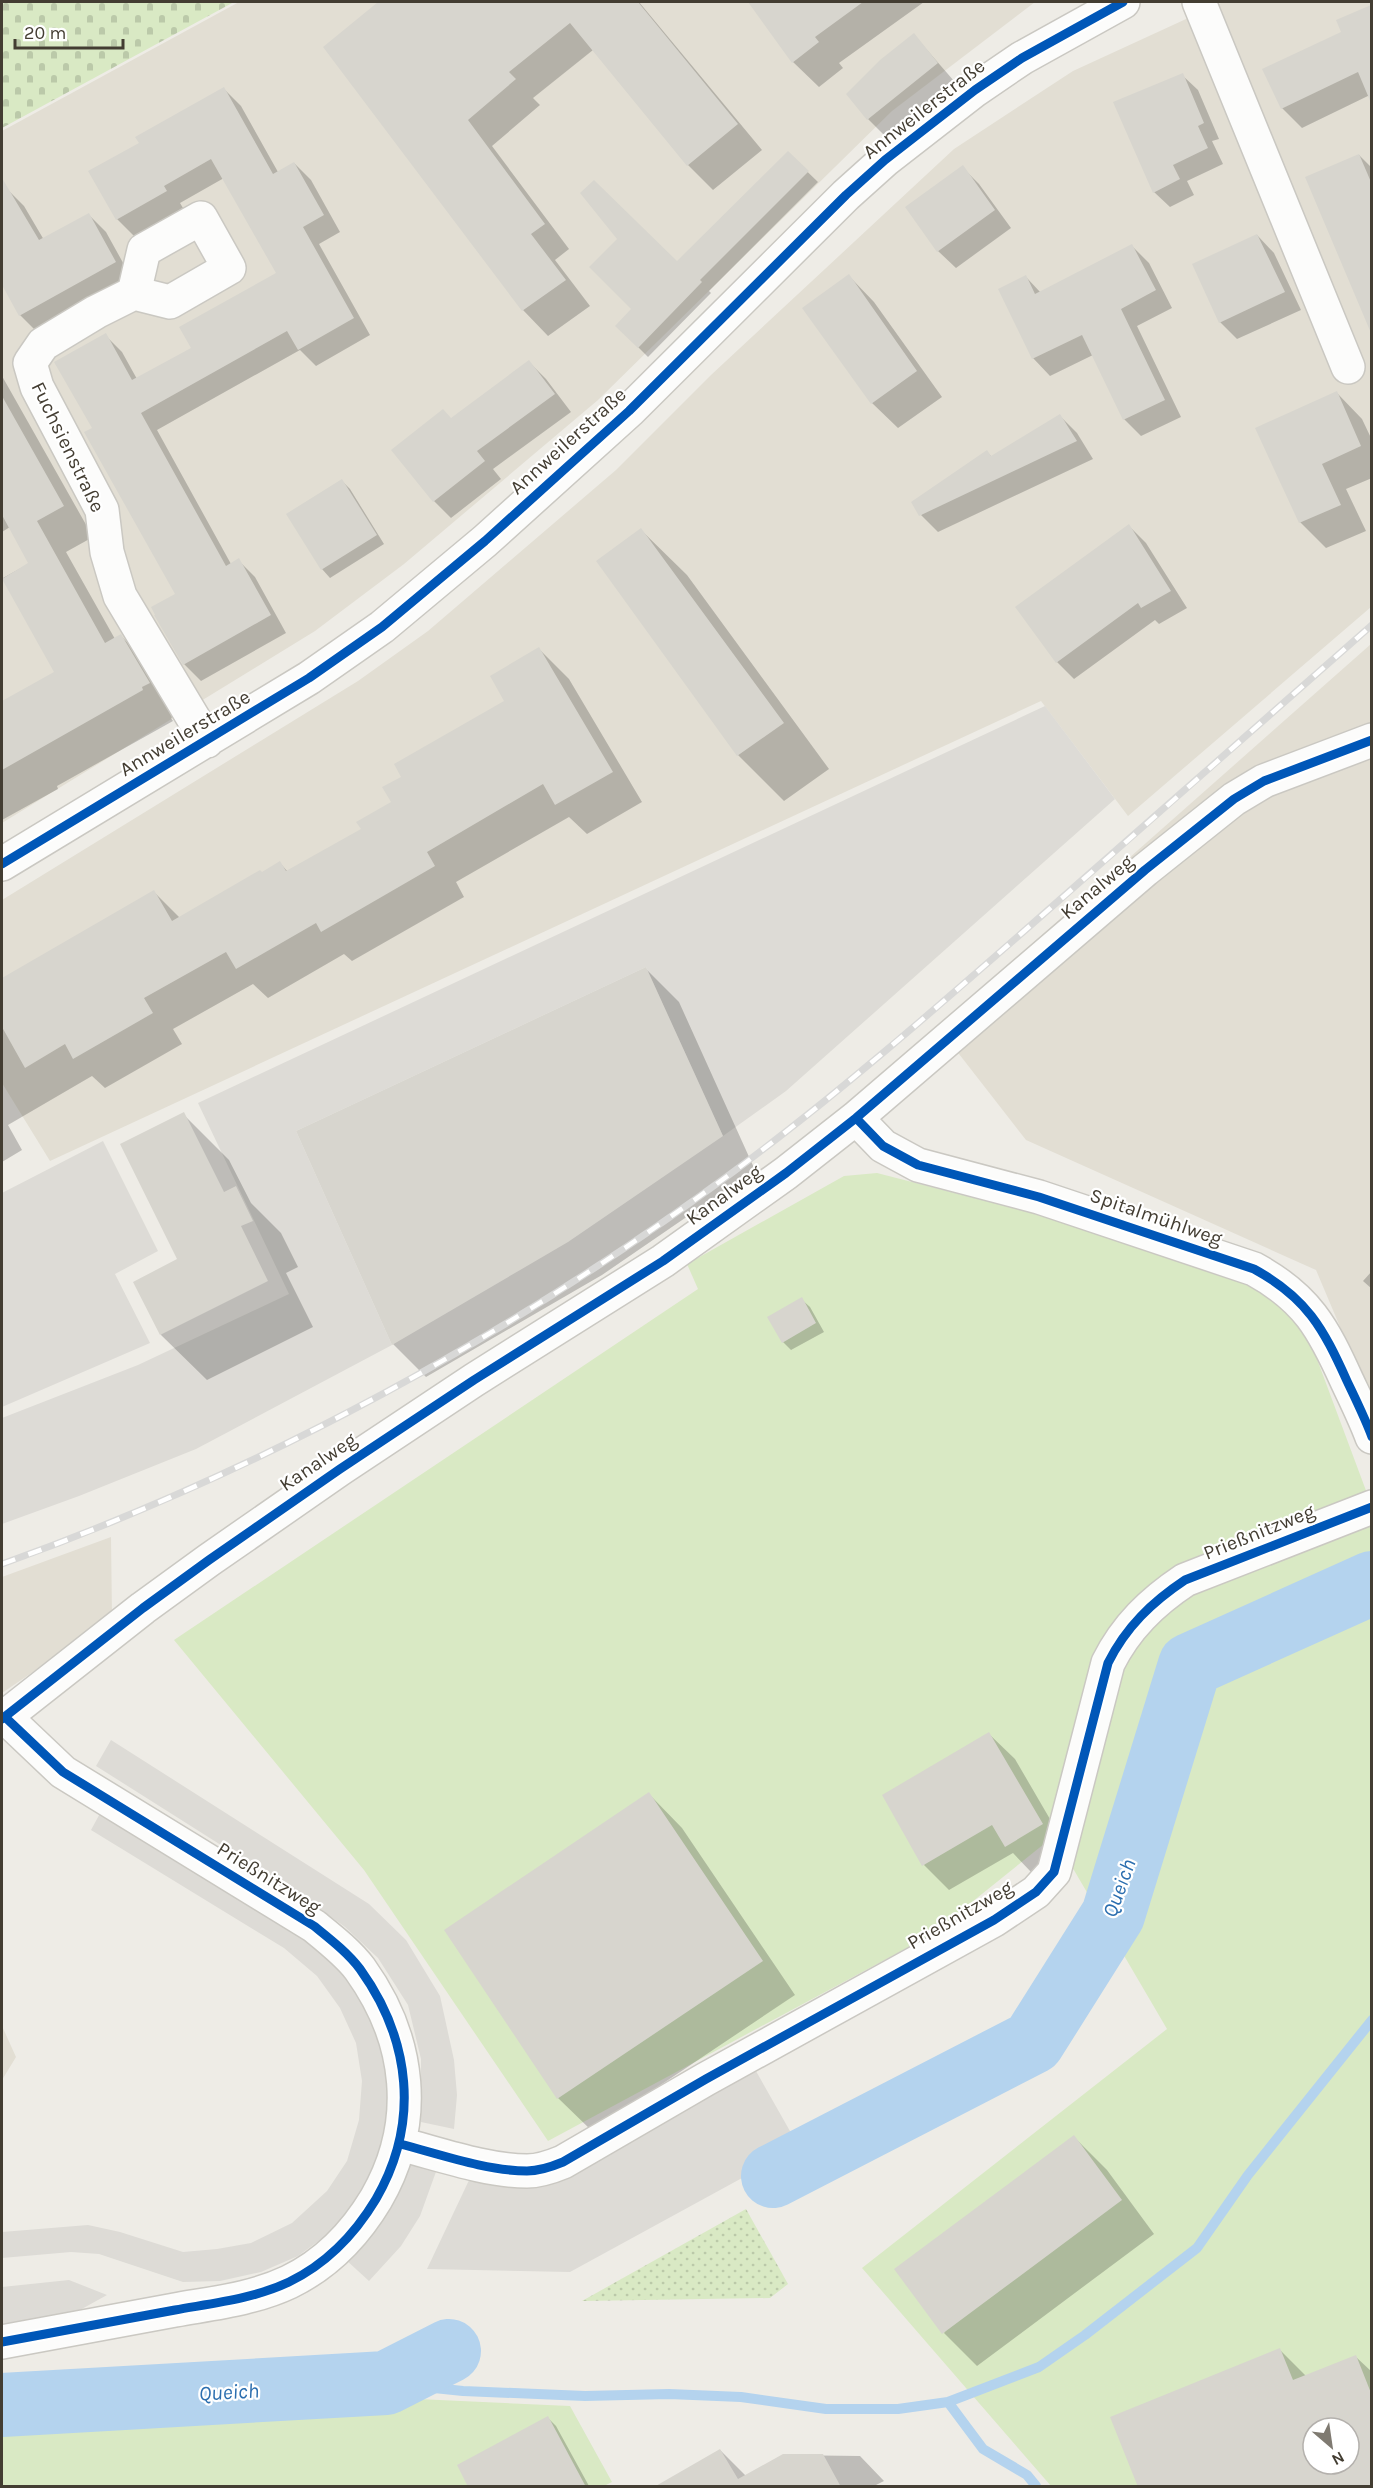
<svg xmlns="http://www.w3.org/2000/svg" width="1373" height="2488" font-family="Karla,sans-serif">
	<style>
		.residential { fill: #e2ded3 }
		.grass { fill: url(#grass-dots) }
		.cemetery { fill: url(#cemetery-stones) }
		.pitch { fill: #d9e9c4; fill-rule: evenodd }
		.parking { fill: #dddbd6 }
		.shadow { fill: #0003; fill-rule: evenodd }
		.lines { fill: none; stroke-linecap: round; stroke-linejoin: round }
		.stream { stroke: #b4d3ee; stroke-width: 10 }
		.river { stroke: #b4d3ee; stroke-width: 64 }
		.building { fill: #d7d5ce; fill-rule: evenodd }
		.minor-casing { stroke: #cac8c2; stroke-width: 36 }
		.minor { stroke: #fcfcfb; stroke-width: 33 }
		.rail-casing { stroke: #d8d8d7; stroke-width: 7 }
		.rail { stroke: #fff; stroke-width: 4.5; stroke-dasharray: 14; stroke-linecap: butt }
		.cycleway-casing { stroke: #fff; stroke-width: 13 }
		.cycleway { stroke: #0057b8; stroke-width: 9 }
		.labels { text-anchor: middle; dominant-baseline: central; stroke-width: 4.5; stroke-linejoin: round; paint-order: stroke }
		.street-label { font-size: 20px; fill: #433d32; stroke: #fff }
		.water-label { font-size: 21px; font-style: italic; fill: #2b6eaf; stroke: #fff }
	</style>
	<defs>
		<pattern id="grass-dots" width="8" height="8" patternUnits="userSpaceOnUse" patternTransform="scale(1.5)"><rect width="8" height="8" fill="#d9e9c4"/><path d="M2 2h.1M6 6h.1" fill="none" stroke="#bbc9a9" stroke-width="1.8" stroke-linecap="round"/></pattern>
		<pattern id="cemetery-stones" width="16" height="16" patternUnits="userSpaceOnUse" patternTransform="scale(1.5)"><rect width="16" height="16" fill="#d9e9c4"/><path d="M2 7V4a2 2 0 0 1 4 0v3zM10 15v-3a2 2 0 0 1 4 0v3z" fill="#bbc9a9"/></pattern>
	</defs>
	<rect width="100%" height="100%" fill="#eeece6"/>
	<path class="residential" d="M239,2H1035L892,111L598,400L404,564L315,631L2,823V131Z
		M1223,2H1371V607L1128,816L1041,701L50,1161L2,1083V900L358,681L428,631L616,470L711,375L954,149L1073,71Z
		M1371,644V1400L1316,1270L1026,1140L938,1027Z
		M111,1537L112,1618L2,1693V1577Z
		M2,2026L16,2057L2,2080Z"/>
	<path class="grass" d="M746,2209L788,2284L770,2298L582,2301Z"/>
	<path class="cemetery" d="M2,2H234L2,128Z"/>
	<path class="pitch" d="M877,1173L1168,1248L1274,1287L1311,1343L1371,1504V2486H1051L862,2268L1167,2029L1054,1836L931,1935L548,2141L364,1870L174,1640L698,1289L687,1264L844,1176ZM1313,2428H1349V2464H1313Z
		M374,2397L570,2406L612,2482L604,2486H2V2417Z"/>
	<path class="parking" d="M1045,706L1115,799L786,1091L723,1136L646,967L296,1131L392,1345L196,1449L79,1496L2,1524V1418L138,1365L289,1294L198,1103Z
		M103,1141L158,1251L115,1274L150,1343L2,1407V1193Z
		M111,1740L369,1904L406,1940L440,1996L454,2060L457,2095L454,2129L421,2122V2059L408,2005L378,1958L345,1927L308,1900L96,1766Z
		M104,1806L284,1916L361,1986L390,2063L388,2134L357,2205L328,2234L298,2256L261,2272L220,2281L183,2282L99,2254L71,2252L2,2258V2232L88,2225L120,2232L183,2252L217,2249L251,2243L292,2223L327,2191L347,2161L359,2120L362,2081L356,2043L340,2008L317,1976L284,1948L91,1830Z
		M752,2064L799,2147L570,2272L427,2269L471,2176L543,2183Z
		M409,2160L437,2169L420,2216L401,2246L369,2281L345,2259L378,2228L396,2199Z
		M69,2280L107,2295L60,2321L2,2327V2287Z"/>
	<path class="shadow" d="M380,2H639L762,150L713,190L688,165L593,50L533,98L540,105L492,146L569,249L555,260L590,306L548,336L523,310L325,47Z
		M749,2H924L839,63L843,68L819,87L793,62Z
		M1372,7V94L1302,128L1282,108L1343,33L1338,21Z
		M914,35L954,81L885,136L868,119Z
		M1182,75L1198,90L1219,139L1212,141L1223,164L1187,181L1194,195L1170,207L1154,192Z
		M224,89L241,106L278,172L294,163L311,180L340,232L319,244L370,335L316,366L300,350L157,430L231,564L238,560L255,577L286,633L201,681L184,664L177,594L94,429L105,335L122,352L137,379L193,349L278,274L224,178L180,203L183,208L134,236L117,219L141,143Z
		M788,153L818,182L709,291L711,293L648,357L617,326Z
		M1359,155L1372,168V329L1307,178Z
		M962,167L979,184L1011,228L956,268L938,251L907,207Z
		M7,189L24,206L44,240L89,215L106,232L132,279L37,332L20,315L2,282V263L5,261L2,255V192Z
		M1257,235L1274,253L1301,310L1237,339L1220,322Z
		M1132,246L1149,263L1172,308L1137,326L1181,417L1141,436L1124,419L1093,355L1050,376L1033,358L1026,277L1041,293Z
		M849,276L874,302L942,397L898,428L872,403Z
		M529,362L546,379L571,412L493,469L501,479L451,518L434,501L452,420Z
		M2,376L93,537L66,552L115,639L121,636L151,666L180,714L171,718L173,721L57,786L58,789L2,820V706L56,672L3,578L30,563L10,527L2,532Z
		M1337,393L1362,419L1372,440V478L1346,489L1366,531L1326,548L1300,522Z
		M1060,416L1077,433L1093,459L938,532L921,515L987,452L992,457Z
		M342,481L350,489L384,544L330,578L322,569L288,514Z
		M1129,526L1146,543L1187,608L1159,624L1155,620L1074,679L1057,662Z
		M641,530L687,575L829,769L784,801L738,755L598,562Z
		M539,649L569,679L642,802L587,834L569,817L456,882L464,897L352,961L344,954L268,998L253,984L173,1029L182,1044L105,1088L92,1076L8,1125L22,1150L2,1162V980L154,892L180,918L280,863L288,872L363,829L393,803L403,777L506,702Z
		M646,969L679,1002L755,1170L602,1275L426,1377L393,1344Z
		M183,1114L229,1160L251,1203L281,1233L298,1267L286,1273L313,1327L207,1380L161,1335L179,1260Z
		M1372,1271V1289L1363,1281Z
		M801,1299L810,1307L824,1332L791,1350L783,1342Z
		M989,1734L1015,1759L1068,1850L1031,1872L1013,1853L949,1890L924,1865Z
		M649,1794L682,1828L795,1995L592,2131L558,2098L446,1931Z
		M1074,2137L1107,2170L1154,2234L977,2366L944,2333Z
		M1280,2350L1307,2377L1356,2357L1372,2372V2486H1140ZM1313,2428H1349V2464H1313Z
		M548,2418L556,2426L589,2486H470Z
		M720,2450L746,2476L783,2455L860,2456L884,2481L874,2486H693Z"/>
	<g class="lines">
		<path class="stream" d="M386,2383L463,2391L585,2396L669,2394L741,2397L826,2409H898L948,2402L1039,2367L1085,2335L1197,2248L1248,2175L1372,2020
			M948,2402L983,2449L1027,2475L1036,2486"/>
		<path class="river" d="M773,2176L1033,2042L1113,1915L1190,1665L1372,1583
			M2,2405L386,2383L449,2351"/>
	</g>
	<path class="building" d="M378,2H638L738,124L687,166L570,23L509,72L516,79L468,120L545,224L531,234L566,280L522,311L323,47Z
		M748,2H863L815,37L819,42L792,63Z
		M1371,5V103L1358,72L1281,109L1262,69L1341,32L1336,20Z
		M914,33L938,63L867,120L846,94L880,60Z
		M1183,73L1204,123L1198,126L1208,148L1173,165L1180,179L1153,193L1113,102Z
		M224,87L273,174L294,162L324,215L303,227L354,318L298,350L287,331L141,413L226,566L239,558L271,615L183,665L154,615H155L151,607L175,594L84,432L92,428L54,362L106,333L132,380L191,348L179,327L276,273L211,159L164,186L167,191L116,220L88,171L139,143L135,137Z
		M788,151L809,171L700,280L702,282L638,348L615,326L631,309L589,267L617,239L580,193L594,180L677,261Z
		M1359,154L1371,182V333L1305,177Z
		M963,165L995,210L937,252L905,207Z
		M2,178L39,240L89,213L116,262L19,316L2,285Z
		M1257,234L1285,292L1219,323L1192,264Z
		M1132,244L1156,290L1121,309L1165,400L1123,420L1082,335L1032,359L998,289L1026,275L1035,294Z
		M849,274L917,371L871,404L802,308Z
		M529,360L555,394L477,451L485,461L433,502L391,450L443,409L451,418Z
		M1337,391L1361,446L1322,464L1341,505L1299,523L1255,428Z
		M2,396L64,506L37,521L105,643L121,634L150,683L142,687L143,690L2,770V701L54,672L2,579L28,563L2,515Z
		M1060,414L1077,441L919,516L911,502L987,450L991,456Z
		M342,479L377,535L321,570L286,514Z
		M1129,524L1171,591L1141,608L1138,603L1056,663L1015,607Z
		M641,528L784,723L737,756L596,561Z
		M539,647L613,772L555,805L543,784L427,852L435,866L321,932L316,923L236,969L226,952L144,998L153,1013L73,1059L65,1044L25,1068L2,1027V978L154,890L172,921L260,870L262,872L280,861L286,871L361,829L356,822L391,802L382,787L401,777L394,764L504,701L490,676Z
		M646,967L723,1136L568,1242L392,1345L296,1131Z
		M184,1112L224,1192L236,1186L253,1221L241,1226L268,1281L160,1335L133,1282L177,1259L120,1144Z
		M802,1297L816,1323L782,1343L767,1317Z
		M989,1732L1043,1824L1005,1847L992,1825L922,1866L882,1795Z
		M649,1792L763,1961L557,2099L444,1930Z
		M1074,2135L1122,2200L942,2334L894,2269Z
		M1280,2348L1293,2380L1356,2355L1371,2393V2487H1138L1110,2417ZM1313,2428H1349V2464H1313Z
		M548,2416L586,2487H468L457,2465Z
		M720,2449L738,2479L783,2454H823L841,2487H654Z"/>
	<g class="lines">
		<defs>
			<path id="minor" d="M1199,2L1348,367
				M201,218L229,268L170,302L134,293L144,250Z
				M134,293L96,312L43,344L30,363L37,387L102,510L107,552L120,596L207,741
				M2,864L309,678L382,627L485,541L629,411L846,195L885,160L975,90L1022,58L1123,2
				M856,1118L883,1146L918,1165L1039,1197L1254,1269C1307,1298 1323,1328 1347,1381C1356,1400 1365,1418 1372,1437
				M2,1719L143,1608L209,1560L340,1469L474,1380L663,1261L786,1173L856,1118L1145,870L1234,799L1264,781L1372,740
				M400,2144C439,2154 487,2171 527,2171C540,2171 551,2167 563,2162L706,2079L994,1920L1036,1892L1054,1872L1108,1663C1126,1627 1152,1602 1185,1580L1372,1507
				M2,2342C59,2332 117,2321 175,2310C214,2303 253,2299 289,2282C326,2264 355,2234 376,2199C420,2123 411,2040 360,1969C348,1953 330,1939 314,1926L63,1772L5,1717"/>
		</defs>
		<use href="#minor" class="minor-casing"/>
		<use href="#minor" class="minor"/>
		<defs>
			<path id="rail" d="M2,1564C262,1471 510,1336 733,1172C837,1095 934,1010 1031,925C1145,826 1258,725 1372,625"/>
		</defs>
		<use href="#rail" class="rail-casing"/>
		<use href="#rail" class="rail"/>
		<defs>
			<path id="cycleway" d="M2,864L309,678L382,627L485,541L629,411L846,195L885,160L975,90L1022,58L1123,2
				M856,1118L883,1146L918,1165L1039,1197L1254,1269C1307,1298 1323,1328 1347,1381C1356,1400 1365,1418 1372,1437
				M2,1719L143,1608L209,1560L340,1469L474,1380L663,1261L786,1173L856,1118L1145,870L1234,799L1264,781L1372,740
				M400,2144C439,2154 487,2171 527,2171C540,2171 551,2167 563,2162L706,2079L994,1920L1036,1892L1054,1872L1108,1663C1126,1627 1152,1602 1185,1580L1372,1507
				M2,2342C59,2332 117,2321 175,2310C214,2303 253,2299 289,2282C326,2264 355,2234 376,2199C420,2123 411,2040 360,1969C348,1953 330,1939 314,1926L63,1772L5,1717"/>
		</defs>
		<use href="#cycleway" class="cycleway-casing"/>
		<use href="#cycleway" class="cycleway"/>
	</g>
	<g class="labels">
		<g class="street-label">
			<text transform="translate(924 109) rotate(-38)">Annweilerstraße</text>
			<text transform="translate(568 441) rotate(-42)">Annweilerstraße</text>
			<text transform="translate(68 447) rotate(64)">Fuchsienstraße</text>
			<text transform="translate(185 733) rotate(-31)">Annweilerstraße</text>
			<text transform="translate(1097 887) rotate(-40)">Kanalweg</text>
			<text transform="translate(724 1195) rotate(-36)">Kanalweg</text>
			<text transform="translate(1156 1217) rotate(19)">Spitalmühlweg</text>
			<text transform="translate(318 1462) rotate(-34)">Kanalweg</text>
			<text transform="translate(1259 1532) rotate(-22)">Prießnitzweg</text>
			<text transform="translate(269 1878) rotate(32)">Prießnitzweg</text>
			<text transform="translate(960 1915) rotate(-30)">Prießnitzweg</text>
		</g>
		<g class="water-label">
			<text transform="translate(1119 1888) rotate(-70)">Queich</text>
			<text transform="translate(229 2392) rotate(-3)">Queich</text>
		</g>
	</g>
	<rect width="1373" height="2488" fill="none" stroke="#433d32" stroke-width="6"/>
	<g transform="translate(1331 2446) rotate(151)"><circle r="28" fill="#ffffff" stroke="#b4b1ad" stroke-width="1.5"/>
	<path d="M0-4.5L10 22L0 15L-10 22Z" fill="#7f7a71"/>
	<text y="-9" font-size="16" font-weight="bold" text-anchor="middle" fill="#433d32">N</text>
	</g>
	<path d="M15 39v9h108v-9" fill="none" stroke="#433d32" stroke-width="3"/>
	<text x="24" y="39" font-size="18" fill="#433d32" stroke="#ffffff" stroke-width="4.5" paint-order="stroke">20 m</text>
</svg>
